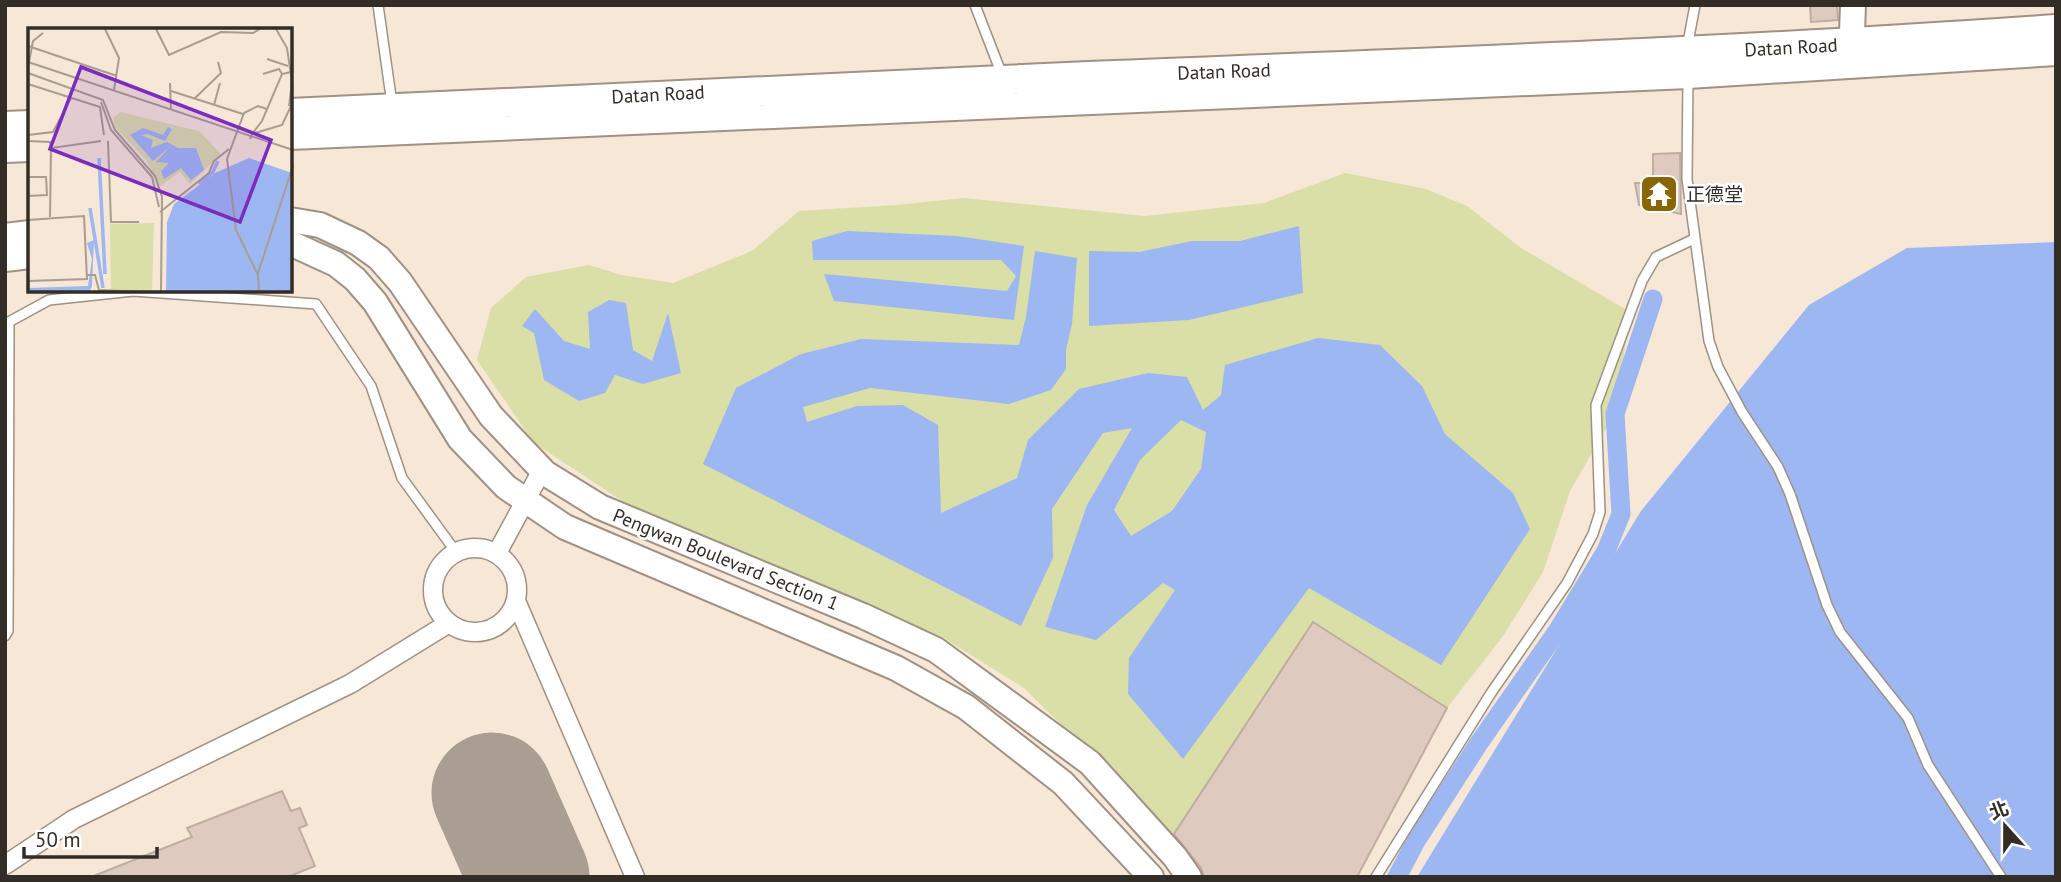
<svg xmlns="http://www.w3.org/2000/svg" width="2061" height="882" font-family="'PT Sans','Noto Sans TC',sans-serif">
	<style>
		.green { fill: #dadea7 }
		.water { fill: #9cb7f2; fill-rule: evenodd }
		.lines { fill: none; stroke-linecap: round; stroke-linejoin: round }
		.canal { stroke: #9cb7f2; stroke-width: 19 }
		.runway { stroke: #aa9e92; stroke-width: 121 }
		.building { fill: #decabe; stroke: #c0aca0; stroke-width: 2 }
		.lane-casing { stroke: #a09182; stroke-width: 12 }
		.street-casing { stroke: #a09182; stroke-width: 21 }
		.secondary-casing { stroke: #a09182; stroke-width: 28 }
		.primary-casing { stroke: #a09182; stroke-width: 32 }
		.lane { stroke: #fff; stroke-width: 9 }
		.street { stroke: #fff; stroke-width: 18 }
		.secondary { stroke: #fff; stroke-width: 24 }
		.primary { stroke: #fff; stroke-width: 28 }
		.labels { text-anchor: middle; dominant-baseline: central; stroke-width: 5; stroke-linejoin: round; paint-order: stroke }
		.street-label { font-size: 19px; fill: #332d27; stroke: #fff }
		.poi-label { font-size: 19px; fill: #332d27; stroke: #fff; text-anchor: start }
		.inset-river { fill: none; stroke: #9cb7f2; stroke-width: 3.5 }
		.inset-road { fill: none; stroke: #a89d90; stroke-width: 2 }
		.view { fill: #7b2cbf; fill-opacity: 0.15; stroke: #7b2cbf; stroke-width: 3.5 }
		.inset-edge { fill: none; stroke: #332d27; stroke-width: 3.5 }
	</style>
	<rect width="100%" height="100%" fill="#f6e7d6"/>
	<path class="green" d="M1345,173L1426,189L1467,206L1521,248L1630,312L1616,411L1570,491L1543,572L1503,636L1447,708L1313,622L1173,836L1024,688L942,637L751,554L633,508L534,443L477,360L491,308L526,277L589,265L621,275L673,283L752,251L799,211L897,205L963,198L1145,216L1264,203Z"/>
	<path class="water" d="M1299,226L1303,293L1189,320L1089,326V251L1139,252L1192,241H1240Z
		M847,231L957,236L1024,246L1014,320L834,301L824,274L1007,291L1016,276L1001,260H813L812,241Z
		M2056,242V877H1417L1641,511L1809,305L1907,248Z
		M1035,251L1077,258L1072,324L1066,350V369L1051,390L1009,404L870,388L803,407L807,422L857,406L903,405L938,425L941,513L1017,478L1028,440L1079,389L1148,373L1187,377L1203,410L1221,395L1225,365L1318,338L1380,345L1422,386L1445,434L1513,493L1530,529L1441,665L1309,588L1183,759L1128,694L1129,658L1175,590L1163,583L1096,640L1045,627L1087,505L1132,428L1103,433L1052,509L1053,558L1021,626L703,464L736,388L801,354L861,339L1019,345L1026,317ZM1181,420L1206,432L1201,469L1172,511L1131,536L1114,510L1140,460Z
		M609,300L626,303L633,350L652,361L668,313L681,373L643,384L615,375L605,393L579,401L544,380L534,333L522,326L535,309L564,341L590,349L588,312Z"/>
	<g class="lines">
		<path class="canal" d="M1397,877L1416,841L1479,743L1558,630L1606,551L1621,514L1615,414L1653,299"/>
		<path class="runway" d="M492,793L529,877"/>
	</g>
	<path class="building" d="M1810,5H1837L1838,20L1811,22Z
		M1680,153L1681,214L1639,205L1635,183H1653V154Z
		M1313,622L1447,708L1357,877H1204L1201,868L1174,834Z
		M282,791L291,811L300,808L307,825L299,828L315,866L288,877H91L192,837L187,828Z"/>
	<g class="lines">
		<defs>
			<path id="lane" d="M378,5L392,104
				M975,5L1002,75
				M1687,48L1695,5
				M1688,76L1687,179L1709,341L1718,367L1742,412L1778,467L1790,494L1827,605L1840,632L1908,718L1928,765L2001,877
				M5,324L49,300L133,291L316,304L371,386L402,478L456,552
				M5,636L8,631L9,324
				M1376,877L1491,693L1567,583L1593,534L1600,512L1596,405L1642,281L1656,257L1694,239"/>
			<path id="street" d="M433 590a42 42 0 1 1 84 0a42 42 0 1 1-84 0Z
				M497,553L542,470
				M516,601L635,877
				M5,865L74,819L350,684L449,623"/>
			<path id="secondary" d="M1851,60L1853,5
				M290,220L320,225L358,243L379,258L400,282L491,416L545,473L600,507L863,616L936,650L1090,763L1175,857L1189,877
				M5,236L30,233
				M290,243L336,264L355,279L375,302L460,439L506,487L565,527L896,668L966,707L1063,783L1151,877
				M5,259L30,256"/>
			<path id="primary" d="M290,113C557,101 823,87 1089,76C1411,63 1734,52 2056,29
				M5,126L30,125
				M290,135L1688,74L2056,51
				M5,148L30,147"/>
		</defs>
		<use href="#lane" class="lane-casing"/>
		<use href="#street" class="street-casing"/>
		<use href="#secondary" class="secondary-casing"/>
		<use href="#primary" class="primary-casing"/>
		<use href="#lane" class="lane"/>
		<use href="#street" class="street"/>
		<use href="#secondary" class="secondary"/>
		<use href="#primary" class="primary"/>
	</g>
	<defs>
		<symbol id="temple-square" viewBox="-11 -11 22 22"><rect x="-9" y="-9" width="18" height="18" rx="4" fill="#896603" stroke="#fff"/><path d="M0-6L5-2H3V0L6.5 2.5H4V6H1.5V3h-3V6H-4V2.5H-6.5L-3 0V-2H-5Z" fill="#fff"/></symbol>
	</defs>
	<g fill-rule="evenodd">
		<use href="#temple-square" x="1637" y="172" width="44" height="44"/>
	</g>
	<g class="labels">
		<g class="street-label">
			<text transform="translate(1791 47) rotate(-3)">Datan Road</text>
			<text transform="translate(1224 71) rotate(-2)">Datan Road</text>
			<text transform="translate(658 94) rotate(-3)">Datan Road</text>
			<text transform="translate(726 559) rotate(22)">Pengwan Boulevard Section 1</text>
		</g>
		<g class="poi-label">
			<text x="1686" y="194">正德堂</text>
		</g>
	</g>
	<g transform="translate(28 28)">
		<rect width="264" height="264" fill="#f6e7d6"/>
		<path d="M92,84L171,103L193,126L162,156L152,144L132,158L118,132L87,99L85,90ZM126,195L124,264L83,262L82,196Z" fill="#dadea7"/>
		<path d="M140,99L144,101L137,113L120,106L113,107L125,112L123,120L139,114L150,120H168L176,142L163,152L153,140L136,151L133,143L141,135L128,134L142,119L125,133L102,107L115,100L135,107ZM221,130L264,145V264H138L139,194L146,176L187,145ZM66,212L64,258L61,264H0V260L60,258L64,231L59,215Z" fill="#9cb7f2"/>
		<path class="inset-river" d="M71,130L77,246M171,156L185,144L190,133M62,180L75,260"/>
		<path class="inset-road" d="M77,1L91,30L86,62M128,1L141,27L193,4L225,5L232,1M248,1L259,20L264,54L261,78M0,18L89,48M239,31L260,38M0,34L265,122M1,34L5,13L15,5M0,45L75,72L87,102L127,148L134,169L133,264M235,46L251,41L254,46M142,55L143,82M0,56L72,79L76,107M143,63L215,86M166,71L193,45L190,34M73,74L83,102L124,149L131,179M186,77L192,55M224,106L234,93L254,46L263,44M0,107L25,104L43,70M222,111L224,106L254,97L263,78M0,113L22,114L23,119M80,113L83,194H111M0,149H18L19,167L0,168M132,184L181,145L186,133L201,121M22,189L23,120L73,113M0,192L56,188L59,251L0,253M230,245L265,138M58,247H67L71,262L118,264M231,264L230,247L208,202L199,131L216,85L230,78L239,81"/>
		<path class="view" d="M53,39L243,112L212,194L22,121Z"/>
		<rect width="264" height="264" class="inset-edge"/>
	</g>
	<rect width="2061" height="882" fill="none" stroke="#332d27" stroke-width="14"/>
	<g transform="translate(2005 826) rotate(339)" stroke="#ffffff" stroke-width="5" paint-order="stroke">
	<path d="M0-5L12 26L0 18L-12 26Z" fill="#332d27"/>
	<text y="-10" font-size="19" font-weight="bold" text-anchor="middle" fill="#332d27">北</text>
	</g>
	<path d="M24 847v10h133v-10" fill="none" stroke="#332d27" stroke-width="3.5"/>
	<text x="35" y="847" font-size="21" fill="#332d27" stroke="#ffffff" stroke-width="5" paint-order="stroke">50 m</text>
</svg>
